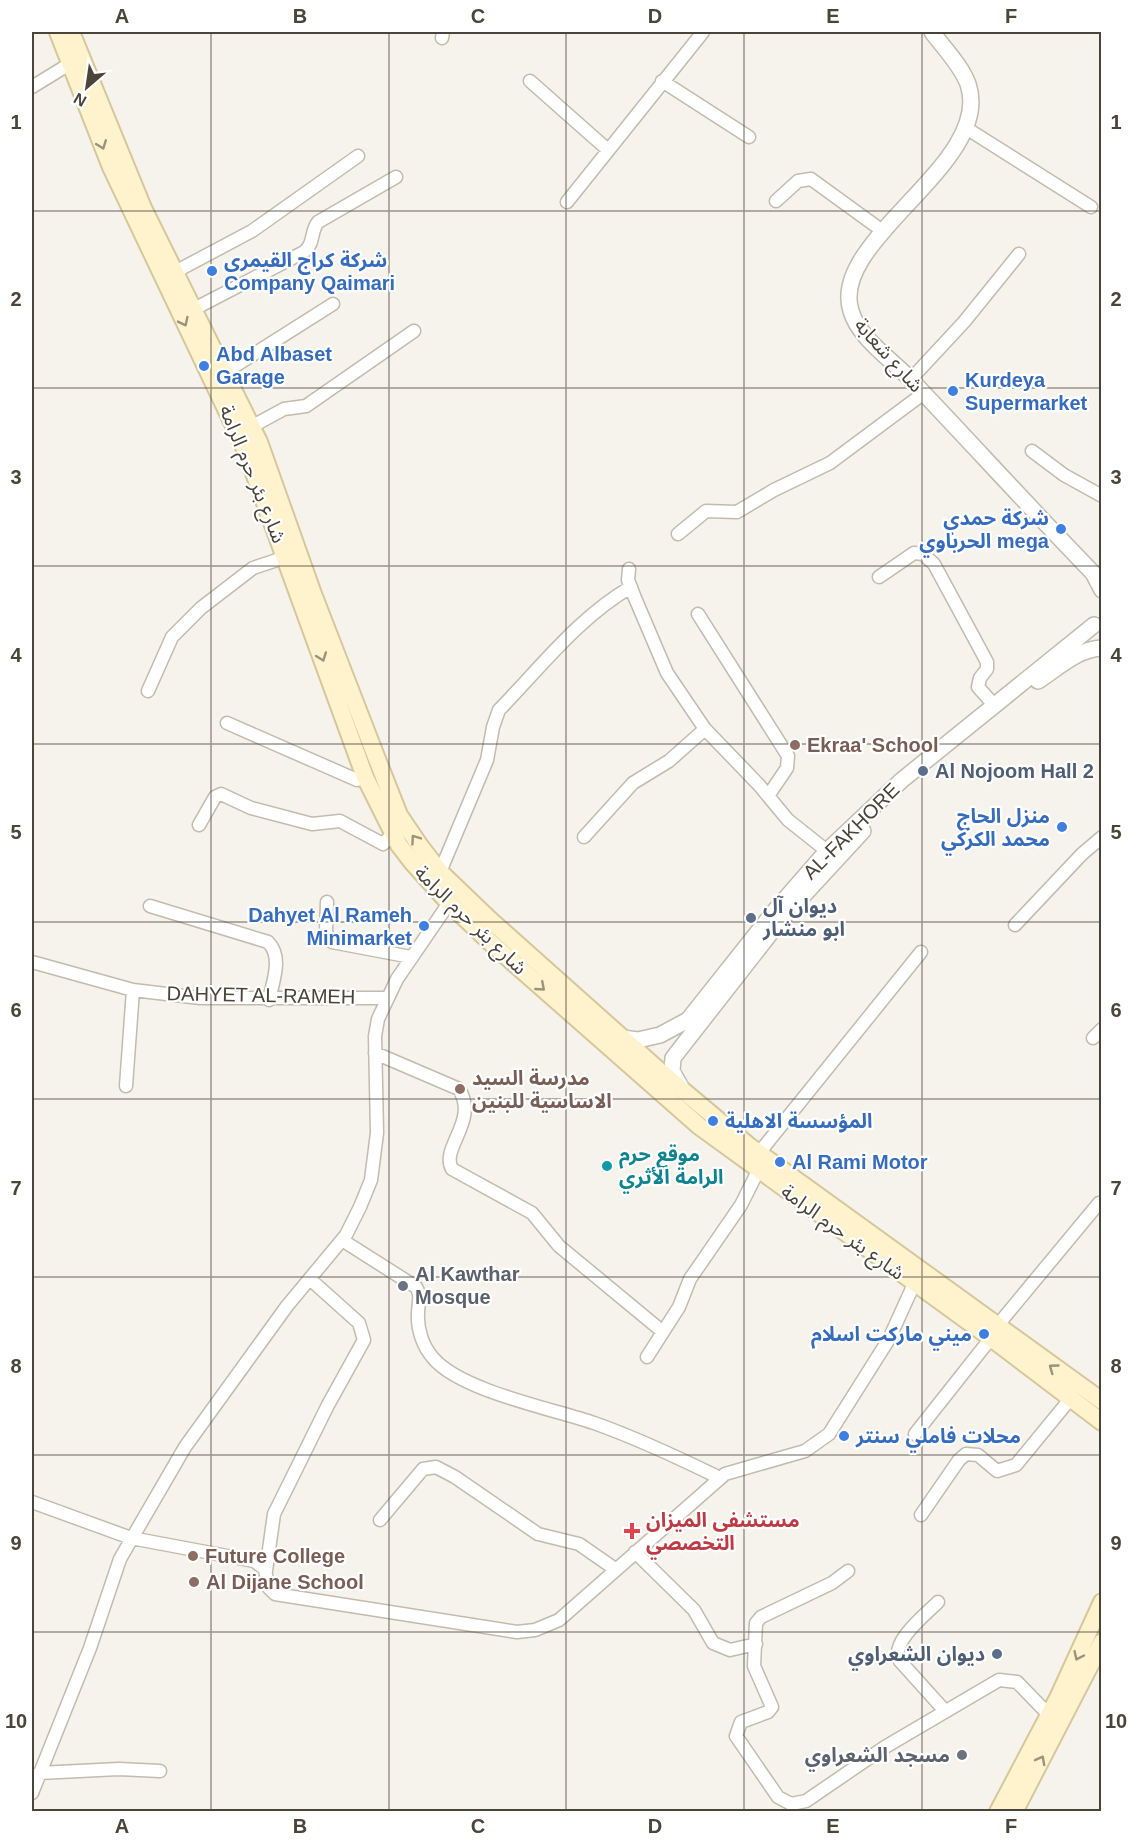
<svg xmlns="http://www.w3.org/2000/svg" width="1133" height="1843" font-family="Helvetica,'Noto Sans Arabic',sans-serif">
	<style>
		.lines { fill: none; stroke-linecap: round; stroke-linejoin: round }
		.minor-casing { stroke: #c2bbae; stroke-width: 15 }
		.tertiary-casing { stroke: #c2bbae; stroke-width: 18 }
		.secondary-casing { stroke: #d6c79b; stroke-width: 20 }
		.minor { stroke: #fff; stroke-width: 12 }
		.tertiary { stroke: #fff; stroke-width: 15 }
		.secondary { stroke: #fff3cd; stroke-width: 16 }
		.oneway { stroke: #9c937c }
		.grid { fill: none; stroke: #4b4439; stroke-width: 1.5; stroke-opacity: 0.55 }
		.shop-dot { fill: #3f7fe0; stroke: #fff; stroke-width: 2 }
		.education-dot { fill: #8d6e63; stroke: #fff; stroke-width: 2 }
		.service-dot { fill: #5c6f8a; stroke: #fff; stroke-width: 2 }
		.culture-dot { fill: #0f9aa8; stroke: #fff; stroke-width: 2 }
		.worship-dot { fill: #6b7280; stroke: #fff; stroke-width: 2 }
		.health-dot { fill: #e0444e; stroke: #fff; stroke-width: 2 }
		.labels { text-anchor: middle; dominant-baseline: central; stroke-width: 4.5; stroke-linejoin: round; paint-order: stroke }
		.shop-label { font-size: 20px; font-weight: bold; fill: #366cbe; stroke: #fff; text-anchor: start }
		.street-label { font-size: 20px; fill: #4b4439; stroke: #fff }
		.education-label { font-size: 20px; font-weight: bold; fill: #785e54; stroke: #fff; text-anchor: start }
		.service-label { font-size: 20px; font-weight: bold; fill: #4e5e75; stroke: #fff; text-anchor: start }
		.culture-label { font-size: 20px; font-weight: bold; fill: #0d838f; stroke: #fff; text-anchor: start }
		.worship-label { font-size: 20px; font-weight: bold; fill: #5b616d; stroke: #fff; text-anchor: start }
		.health-label { font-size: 20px; font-weight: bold; fill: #be3a42; stroke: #fff; text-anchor: start }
		.neatline { fill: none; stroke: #4b4439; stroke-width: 2 }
		.grid-label { font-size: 20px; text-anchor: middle; font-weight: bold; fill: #4b4439 }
	</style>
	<rect width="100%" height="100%" fill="#f6f3ec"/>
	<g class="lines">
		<defs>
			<path id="minor" d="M442,38L443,32
				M530,81L608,150
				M662,81L749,137
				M32,87L71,63
				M966,128L1091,207
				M776,201L798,181L811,179L884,232
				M567,202L703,32
				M173,273L252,231L358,156
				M192,310L304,252C315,243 310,232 318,222L396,177
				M224,373L333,304
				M911,379L964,322L1019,254
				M251,427L284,409L306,406L414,331
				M1032,451L1064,475L1102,496
				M678,534L706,511L737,512L774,490L830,463L924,393
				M629,569L628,580L635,598L667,673L705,729L759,785L788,820L827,851
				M879,577L914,553L923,554L934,564L987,662V669L980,678L978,687L994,705
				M698,614L788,756L787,768L768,796
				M148,691L172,637L201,608L253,568L286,557
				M227,723L357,780L365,777
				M199,825L215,797L221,794L251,808L312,824L340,821L383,844L394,833
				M584,837L633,783L669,761L705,729
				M440,872L487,760L493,727L499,710C540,668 579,617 631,587
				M327,902L326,933L332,942L411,957
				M150,906L268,942C283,957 273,981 269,1000
				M1015,925L1082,854L1102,837
				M32,962L133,990L200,998H386
				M1093,1038L1102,1029
				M375,1053L459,1089C479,1121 440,1148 452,1169L532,1213L559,1246L663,1332
				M126,1086L133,990
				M759,1153L921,952
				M342,1240L416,1287C422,1296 418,1303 418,1313C417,1330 423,1347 434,1359C462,1391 553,1409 594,1423C637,1438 679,1458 720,1478
				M997,1326L1099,1203
				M647,1357L679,1307L690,1279L741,1205L758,1171
				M915,1434L991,1338
				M32,1502L131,1538L254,1561L265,1569L268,1587L275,1594L517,1632L535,1630L559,1620L725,1474L805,1451L829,1434L889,1339L914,1284
				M921,1515L959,1460L966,1454L978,1455L997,1471L1016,1465L1071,1398
				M380,1520L423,1469L436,1467L455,1477L538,1534L579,1544L615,1569
				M635,1552L694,1610L713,1643L730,1650L756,1644
				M266,1571L274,1514L328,1405L364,1340L359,1323L311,1280
				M848,1571L832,1583L761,1617L756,1623L754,1666L772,1707L768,1712L741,1722L736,1736L778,1797L791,1804L806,1801L885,1747L999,1680L1017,1682L1049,1715
				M938,1602C925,1615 889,1643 900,1661L945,1711
				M39,1773L119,1769L160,1771
				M32,1793L90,1648L120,1559L185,1447L287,1306L346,1235L360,1207L371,1180L377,1133L375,1036L378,1019L397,979L449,903"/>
			<path id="tertiary" d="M932,32C943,47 961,65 968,84C995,163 828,240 851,311C859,339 894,361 913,382C973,445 1032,510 1093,573L1102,590
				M1038,681C1058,668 1077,649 1102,648
				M622,1038L638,1040L660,1035L688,1020L773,913L827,851L902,780L1094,625
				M682,1089L672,1071L673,1058L780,921L863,831"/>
			<path id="secondary" d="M58,32L111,167L246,451L365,777L399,845L412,862L449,903L490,942L699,1126L991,1338L1102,1422
				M71,32L143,208L259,442L313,594L375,754L399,815L420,846L440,872L489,919L655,1067L749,1146L1102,1401
				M998,1812L1058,1698L1102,1602
				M1014,1812L1102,1642"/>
		</defs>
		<use href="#minor" class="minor-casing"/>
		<use href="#tertiary" class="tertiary-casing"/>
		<use href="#secondary" class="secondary-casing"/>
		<use href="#minor" class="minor"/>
		<use href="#tertiary" class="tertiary"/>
		<use href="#secondary" class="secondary"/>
	</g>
	<defs><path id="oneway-chevron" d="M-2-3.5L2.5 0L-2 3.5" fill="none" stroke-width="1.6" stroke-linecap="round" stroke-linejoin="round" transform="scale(1.5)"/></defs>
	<g class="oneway">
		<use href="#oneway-chevron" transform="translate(102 145) rotate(69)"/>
		<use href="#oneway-chevron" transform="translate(184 322) rotate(64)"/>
		<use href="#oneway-chevron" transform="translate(322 657) rotate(70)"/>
		<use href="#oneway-chevron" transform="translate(415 839) rotate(-125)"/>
		<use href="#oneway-chevron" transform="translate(541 987) rotate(41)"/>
		<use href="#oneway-chevron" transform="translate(1053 1368) rotate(-144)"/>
		<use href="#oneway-chevron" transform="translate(1078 1656) rotate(115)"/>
		<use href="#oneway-chevron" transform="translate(1041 1760) rotate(-62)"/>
	</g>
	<path class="grid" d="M211,32V1812M389,32V1812M566,32V1812M744,32V1812M922,32V1812M32,211H1102M32,388H1102M32,566H1102M32,744H1102M32,922H1102M32,1099H1102M32,1277H1102M32,1455H1102M32,1632H1102"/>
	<g class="shop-dot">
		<circle cx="212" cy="271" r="6"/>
		<circle cx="204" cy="366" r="6"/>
		<circle cx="953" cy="391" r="6"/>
		<circle cx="1061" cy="529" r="6"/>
		<circle cx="1062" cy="827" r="6"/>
		<circle cx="424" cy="926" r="6"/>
		<circle cx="713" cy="1121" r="6"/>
		<circle cx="780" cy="1162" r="6"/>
		<circle cx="984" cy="1334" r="6"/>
		<circle cx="844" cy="1436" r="6"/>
	</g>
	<g class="education-dot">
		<circle cx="795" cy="745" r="6"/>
		<circle cx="460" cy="1089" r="6"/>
		<circle cx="193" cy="1556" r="6"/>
		<circle cx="194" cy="1582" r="6"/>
	</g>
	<g class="service-dot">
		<circle cx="923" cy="771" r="6"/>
		<circle cx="751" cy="918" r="6"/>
		<circle cx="997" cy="1654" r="6"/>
	</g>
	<circle class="culture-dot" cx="607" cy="1166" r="6"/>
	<g class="worship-dot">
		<circle cx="403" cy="1286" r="6"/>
		<circle cx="962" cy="1755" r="6"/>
	</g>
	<path class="health-dot" d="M629 1522h6v6h6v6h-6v6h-6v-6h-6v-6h6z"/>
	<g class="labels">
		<g class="shop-label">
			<text x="224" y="260">شركة كراج القيمري<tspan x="224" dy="23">Company Qaimari</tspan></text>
			<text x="216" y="354">Abd Albaset<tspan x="216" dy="23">Garage</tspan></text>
			<text x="965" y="380">Kurdeya<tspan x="965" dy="23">Supermarket</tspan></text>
			<text x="1049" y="518" text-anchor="end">شركة حمدي<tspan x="1049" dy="23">الحرباوي mega</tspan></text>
			<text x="1050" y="816" text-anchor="end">منزل الحاج<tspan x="1050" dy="23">محمد الكركي</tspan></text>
			<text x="412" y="915" text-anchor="end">Dahyet Al Rameh<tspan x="412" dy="23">Minimarket</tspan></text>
			<text x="725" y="1121">المؤسسة الاهلية</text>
			<text x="792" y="1162">Al Rami Motor</text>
			<text x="972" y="1334" text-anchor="end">ميني ماركت اسلام</text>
			<text x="856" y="1436">محلات فاملي سنتر</text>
		</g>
		<g class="street-label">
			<text transform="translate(889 355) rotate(48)">شارع شعابة</text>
			<text transform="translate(253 474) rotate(68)">شارع بئر حرم الرامة</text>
			<text transform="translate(851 831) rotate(-45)">AL-FAKHORE</text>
			<text transform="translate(471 920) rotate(44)">شارع بئر حرم الرامة</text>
			<text transform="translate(261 995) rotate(1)">DAHYET AL-RAMEH</text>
			<text transform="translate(843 1232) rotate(36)">شارع بئر حرم الرامة</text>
		</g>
		<g class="education-label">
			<text x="807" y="745">Ekraa' School</text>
			<text x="472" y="1078">مدرسة السيد<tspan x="472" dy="23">الاساسية للبنين</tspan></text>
			<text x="205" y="1556">Future College</text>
			<text x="206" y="1582">Al Dijane School</text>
		</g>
		<g class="service-label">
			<text x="935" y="771">Al Nojoom Hall 2</text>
			<text x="763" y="906">ديوان آل<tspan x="763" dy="23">ابو منشار</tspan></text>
			<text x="985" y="1654" text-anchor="end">ديوان الشعراوي</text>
		</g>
		<g class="culture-label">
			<text x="619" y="1154">موقع حرم<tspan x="619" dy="23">الرامة الأثري</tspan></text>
		</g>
		<g class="worship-label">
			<text x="415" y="1274">Al Kawthar<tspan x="415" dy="23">Mosque</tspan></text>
			<text x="950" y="1755" text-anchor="end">مسجد الشعراوي</text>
		</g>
		<g class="health-label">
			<text x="646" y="1520">مستشفى الميزان<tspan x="646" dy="23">التخصصي</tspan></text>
		</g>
	</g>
	<rect width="1133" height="1843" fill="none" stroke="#ffffff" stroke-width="66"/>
	<g transform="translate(87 87) rotate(209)" stroke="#ffffff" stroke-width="4.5" paint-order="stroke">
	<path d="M0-4.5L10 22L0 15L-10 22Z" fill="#4b4439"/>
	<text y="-9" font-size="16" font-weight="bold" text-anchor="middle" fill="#4b4439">N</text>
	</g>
	<rect x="33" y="33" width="1067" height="1777" class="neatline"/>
	<g class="grid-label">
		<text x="122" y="23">A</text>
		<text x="300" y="23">B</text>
		<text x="478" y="23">C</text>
		<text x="655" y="23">D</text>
		<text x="833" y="23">E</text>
		<text x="1011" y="23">F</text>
		<text x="16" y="129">1</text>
		<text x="1116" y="129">1</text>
		<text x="16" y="306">2</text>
		<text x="1116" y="306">2</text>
		<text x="16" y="484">3</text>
		<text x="1116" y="484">3</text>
		<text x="16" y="662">4</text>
		<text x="1116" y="662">4</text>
		<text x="16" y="839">5</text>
		<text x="1116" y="839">5</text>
		<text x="16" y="1017">6</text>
		<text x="1116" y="1017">6</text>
		<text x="16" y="1195">7</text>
		<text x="1116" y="1195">7</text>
		<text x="16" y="1373">8</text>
		<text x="1116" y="1373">8</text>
		<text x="16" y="1550">9</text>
		<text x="1116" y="1550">9</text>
		<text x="16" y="1728">10</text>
		<text x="1116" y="1728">10</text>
		<text x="122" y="1833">A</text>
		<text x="300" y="1833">B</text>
		<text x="478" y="1833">C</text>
		<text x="655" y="1833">D</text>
		<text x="833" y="1833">E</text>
		<text x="1011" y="1833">F</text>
	</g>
</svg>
